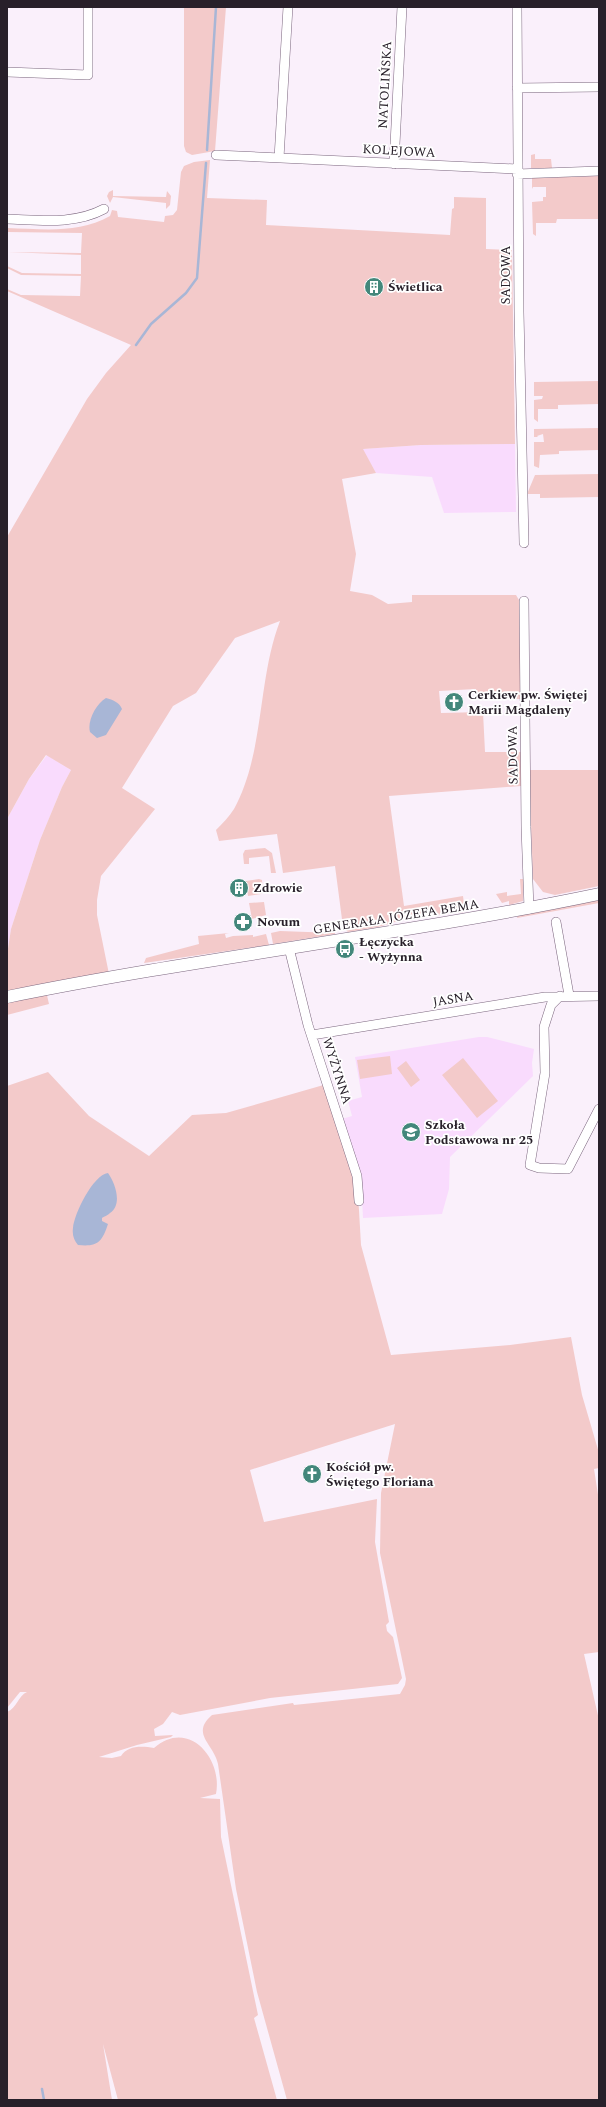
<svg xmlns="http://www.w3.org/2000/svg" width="606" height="2107" font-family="Spectral,serif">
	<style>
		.built { fill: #f9dbfd }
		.green { fill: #f3caca }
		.water { fill: #a8b6d6 }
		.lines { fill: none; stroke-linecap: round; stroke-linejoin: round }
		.stream { stroke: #a8b6d6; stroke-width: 2.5 }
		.minor-casing { stroke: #7b667e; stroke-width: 10 }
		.tertiary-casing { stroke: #7b667e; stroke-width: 13 }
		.minor { stroke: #fff; stroke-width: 9 }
		.tertiary { stroke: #fff; stroke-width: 12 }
		.labels { text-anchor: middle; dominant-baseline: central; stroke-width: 3.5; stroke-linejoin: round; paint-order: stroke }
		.street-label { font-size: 13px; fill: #28202a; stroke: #fff }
		.poi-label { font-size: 13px; font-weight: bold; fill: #28202a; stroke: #fff; text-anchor: start }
	</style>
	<rect width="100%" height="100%" fill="#faf0fb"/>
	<path class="built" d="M515,444L516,512H511L444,513L432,477L376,473L362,449L421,445Z
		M47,755L71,770L62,787L40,840L11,929L7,955V819L29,779Z
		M479,1037H487L534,1049L532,1063L533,1076L450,1157L449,1189L442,1214L363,1218L361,1175L342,1119L352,1116L348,1101L362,1097L355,1057Z"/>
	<path class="green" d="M184,7H226L215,151L192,155L186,152L184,146Z
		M535,154V159H551L552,168H531V155Z
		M210,160L207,198L267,200L266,225L450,235L452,209L454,208V197L486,198V249L512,250L515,444L421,445L363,449L376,473L342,479L356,554L350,591L372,595L388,604L412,602V595H516L519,600L521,699H477L476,689L439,691L441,713L483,712L485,752H521V786L389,796L404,906L463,896L465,912L412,917L378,927L348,932L343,927L335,866L283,873L277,834L219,841L216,830C222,824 229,817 234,809C265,752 257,681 280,621L235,638L196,693L173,706L122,788L155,809L101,876L97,900V915L109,974L7,993V955L11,929L40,840L62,787L71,770L46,755L29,779L7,819V537L87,399L106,373L131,345L7,291V289L21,295L80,296L81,276L21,275L7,268V266L22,273L81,274V255L8,252L81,253L82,233L7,232V228C43,229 78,234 110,216L112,210L117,211L118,217L164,222L165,216L173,215L177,210L181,172L184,166L194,162Z
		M599,176V219H557L556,223H536V236L533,234L532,202L543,201V197H546V187H533L532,189V178Z
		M113,190V196L166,197L167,191L171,196L170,205L166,209V203L113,197L110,203L107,196L109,192Z
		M599,381V404L558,405V409H538V422L534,419V400L542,399L543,396H534V382Z
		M599,428V450L559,451V454L540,455L539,468L534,466V442H544L543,434L537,436L538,437H534V429Z
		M599,474V497L540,498V494H527L535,475Z
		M529,770H599V886L555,895L543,892L533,879Z
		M265,848L272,853L276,873H271L269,856L249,858V864H244L243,854L245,850Z
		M259,879L262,880L263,892L261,894L248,896L246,881Z
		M520,879H523V901L509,905V901L502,903L496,894L507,892V896L521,894Z
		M599,899V903L517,918L518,915Z
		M264,902L266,915L252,919L249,903Z
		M280,931L335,933V934L273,944L271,933Z
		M229,933L225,934L226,938L233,936L253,935V937L266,934L269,945L144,963L146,958L199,944L198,936Z
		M46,991L49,1004L7,1015V999Z
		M390,1056L392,1074L360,1079L357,1060Z
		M463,1058L498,1101L477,1118L442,1075Z
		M406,1061L420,1080L411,1087L397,1068Z
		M48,1072L89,1116L149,1156L192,1115L226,1113L327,1084L357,1176L361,1245L391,1355L510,1345L571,1337L582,1395L599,1453V1468L594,1469L599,1501V1652L584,1654L599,1720V2100H287L257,1992L236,1889L218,1764C214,1744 190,1734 212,1715L293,1703L294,1705L400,1694L405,1685L406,1679L380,1553L381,1493L395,1424L250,1470L264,1522L377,1499L375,1542L389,1622L386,1625L387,1631L393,1637L402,1678L398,1684L270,1698L180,1715L172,1712L163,1724L154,1729L155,1736L173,1735L171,1737L137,1745L99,1757L112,1758L121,1756C128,1745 142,1746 154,1748C188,1718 223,1758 216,1794L200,1798L220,1799L221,1837L258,2015L254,2018L277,2100H118L103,2044L112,2100H7V1712C17,1708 18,1696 27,1692H20L7,1708V1086Z"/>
	<path class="water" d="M106,698C113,700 119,702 122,709L106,735L97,738L90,732C87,721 96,704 106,698Z
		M108,1173C115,1183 123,1204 110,1213C107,1216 105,1216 102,1218V1221L108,1224C102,1242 98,1247 78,1245C74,1240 72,1235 73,1228C74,1214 93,1175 108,1173Z"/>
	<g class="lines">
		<path class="stream" d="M207,150L216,7
			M136,345L151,324L186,293L197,278L206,163
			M42,2089L44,2100"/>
		<defs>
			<path id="minor" d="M517,7L519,312L524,543
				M7,72L88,75V7
				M517,88L599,87
				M216,155L517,169
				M279,158L288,7
				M394,164L402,7
				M517,174L599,171
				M7,219C40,220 74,225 104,209
				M524,601L526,827L529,909
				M556,922L569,995
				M289,948L308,1025L357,1176L359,1201
				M560,996L551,1005L544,1027L545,1073L530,1165L539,1168L568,1169L599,1109
				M312,1035L545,997L599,996"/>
			<path id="tertiary" d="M7,997C203,957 403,935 599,894"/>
		</defs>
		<use href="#minor" class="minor-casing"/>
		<use href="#tertiary" class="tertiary-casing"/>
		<use href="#minor" class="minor"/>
		<use href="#tertiary" class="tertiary"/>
	</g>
	<defs>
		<symbol id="building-disc" viewBox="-11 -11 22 22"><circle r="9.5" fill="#43877b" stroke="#fff"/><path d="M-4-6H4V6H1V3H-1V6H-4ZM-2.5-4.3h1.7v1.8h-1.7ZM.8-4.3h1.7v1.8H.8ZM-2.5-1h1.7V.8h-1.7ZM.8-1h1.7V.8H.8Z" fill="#fff"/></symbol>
		<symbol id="church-disc" viewBox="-11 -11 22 22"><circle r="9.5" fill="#43877b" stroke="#fff"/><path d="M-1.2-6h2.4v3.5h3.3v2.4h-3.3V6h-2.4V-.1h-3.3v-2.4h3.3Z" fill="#fff"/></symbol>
		<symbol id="pharmacy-disc" viewBox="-11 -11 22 22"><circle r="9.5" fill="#43877b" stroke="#fff"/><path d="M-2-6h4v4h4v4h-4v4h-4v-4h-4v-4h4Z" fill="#fff"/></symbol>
		<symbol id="bus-disc" viewBox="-11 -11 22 22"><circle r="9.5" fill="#43877b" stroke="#fff"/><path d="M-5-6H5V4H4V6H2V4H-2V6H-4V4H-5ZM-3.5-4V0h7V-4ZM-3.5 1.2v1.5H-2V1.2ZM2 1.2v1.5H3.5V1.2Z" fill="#fff"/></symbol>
		<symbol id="school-disc" viewBox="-11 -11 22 22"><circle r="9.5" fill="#43877b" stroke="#fff"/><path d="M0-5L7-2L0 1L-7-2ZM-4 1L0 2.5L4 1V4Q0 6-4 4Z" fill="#fff"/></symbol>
	</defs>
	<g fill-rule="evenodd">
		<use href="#building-disc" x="363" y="276" width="22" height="22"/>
		<use href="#church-disc" x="443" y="691" width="22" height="22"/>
		<use href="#building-disc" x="228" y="877" width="22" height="22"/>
		<use href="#pharmacy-disc" x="232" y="911" width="22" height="22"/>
		<use href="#bus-disc" x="334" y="938" width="22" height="22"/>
		<use href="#school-disc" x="400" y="1121" width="22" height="22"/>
		<use href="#church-disc" x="301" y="1463" width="22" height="22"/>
	</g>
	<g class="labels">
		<g class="street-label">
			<text transform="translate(385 85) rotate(-87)">NATOLIŃSKA</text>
			<text transform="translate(399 151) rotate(3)">KOLEJOWA</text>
			<text transform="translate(506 275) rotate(-90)">SADOWA</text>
			<text transform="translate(513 755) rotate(-91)">SADOWA</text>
			<text transform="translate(396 917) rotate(-9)">GENERAŁA JÓZEFA BEMA</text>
			<text transform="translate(453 999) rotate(-9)">JASNA</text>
			<text transform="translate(337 1071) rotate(72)">WYŻYNNA</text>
		</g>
		<g class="poi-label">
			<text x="388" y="287">Świetlica</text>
			<text x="468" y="695">Cerkiew pw. Świętej<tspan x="468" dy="15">Marii Magdaleny</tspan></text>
			<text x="253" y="888">Zdrowie</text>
			<text x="257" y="922">Novum</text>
			<text x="359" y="942">Łęczycka<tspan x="359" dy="15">- Wyżynna</tspan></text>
			<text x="425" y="1125">Szkoła<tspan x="425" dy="15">Podstawowa nr 25</tspan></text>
			<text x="326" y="1467">Kościół pw.<tspan x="326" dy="15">Świętego Floriana</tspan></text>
		</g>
	</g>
	<rect width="606" height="2107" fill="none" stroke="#28202a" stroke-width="16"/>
</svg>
